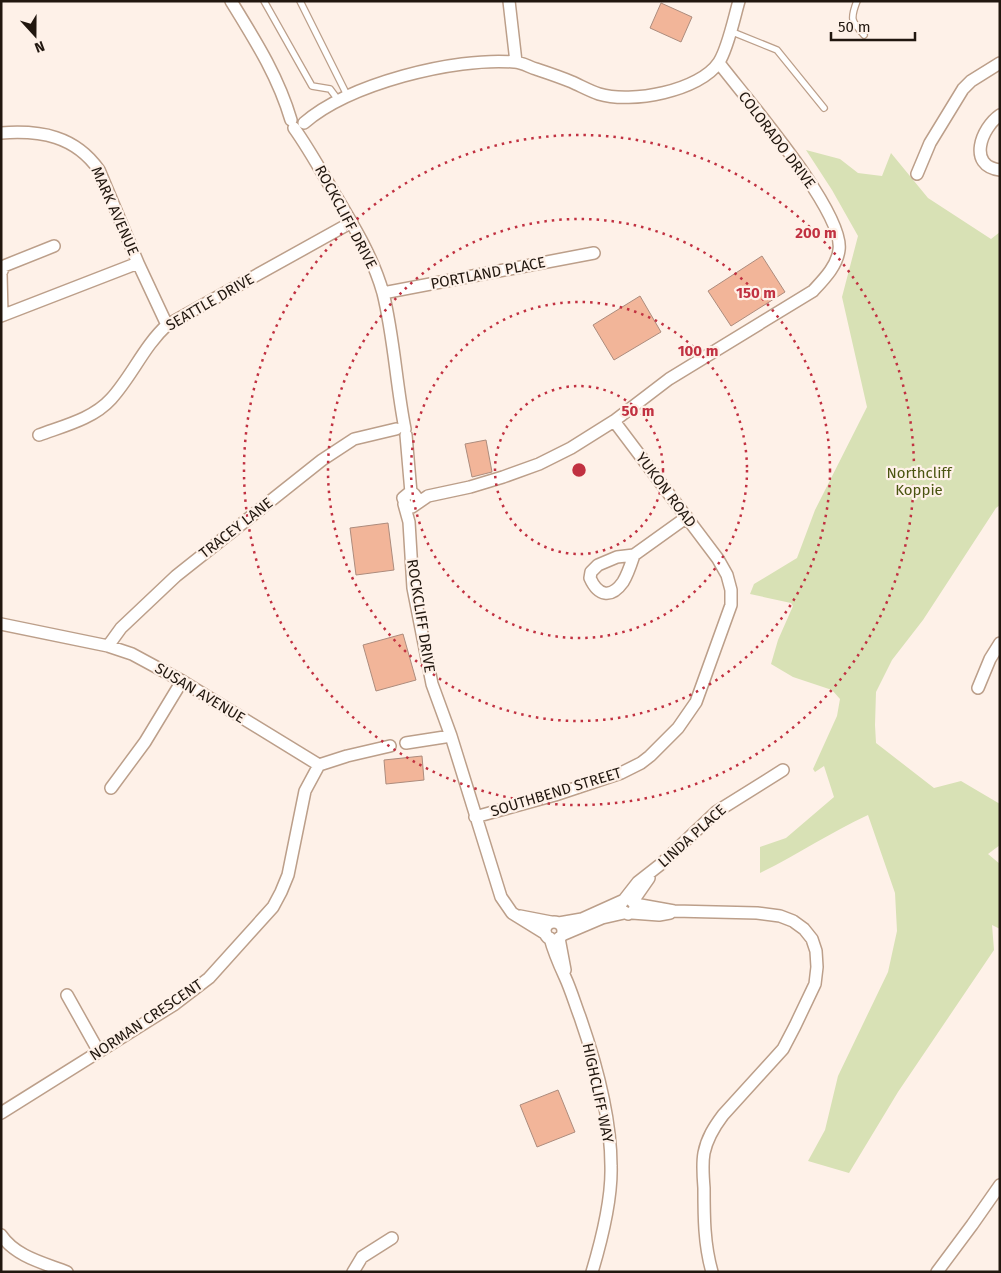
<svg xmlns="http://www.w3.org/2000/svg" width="1001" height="1273" font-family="'Fira Sans',sans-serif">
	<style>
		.green { fill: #d8e1b5 }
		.building { fill: #f2b599; stroke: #ad8c7d }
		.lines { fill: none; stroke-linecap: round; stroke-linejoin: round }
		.service-casing { stroke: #bc9f8a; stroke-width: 8 }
		.minor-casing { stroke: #bc9f8a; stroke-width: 14 }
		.service { stroke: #fff; stroke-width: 5.5 }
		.minor { stroke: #fff; stroke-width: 11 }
		.ring { fill: none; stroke: #c13141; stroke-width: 2.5; stroke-dasharray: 2.5 5 }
		.labels { text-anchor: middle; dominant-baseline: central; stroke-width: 4.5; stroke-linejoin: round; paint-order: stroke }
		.street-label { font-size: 15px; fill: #21170f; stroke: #fef1e8 }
		.park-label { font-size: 15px; fill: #4a5410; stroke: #fef1e8 }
		.centre { fill: #c13141; stroke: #fef1e8; stroke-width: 2.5 }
		.ring-label { font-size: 15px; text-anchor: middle; font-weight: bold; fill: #c13141; stroke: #fef1e8; stroke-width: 4.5; stroke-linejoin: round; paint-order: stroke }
	</style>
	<rect width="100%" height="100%" fill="#fef1e8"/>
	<path class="green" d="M806,150L840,159L858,173L882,176L891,153L928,198L991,239L1000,232V505L996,508L923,620L892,660L876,692L875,725L876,743L934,788L961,781L1000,804V845L988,854L1000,864V929L992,925L994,950L898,1092L849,1173L808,1161L825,1130L838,1076L888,972L897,931L895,893L868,815C831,832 797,855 760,873V847L786,838L834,797L824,766L815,772L813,769L837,716L840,699L832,690L793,677L771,664L778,640L793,606L791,603L750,594L754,584L797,558L815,510L867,407L842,297L858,236L832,190Z"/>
	<path class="building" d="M661,3L692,17L681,42L650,28Z
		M762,256L785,292L731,326L708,291Z
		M640,296L661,332L614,360L593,325Z
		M486,440L492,472L472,477L465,444Z
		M388,523L394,570L356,575L350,528Z
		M403,634L416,680L376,691L363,645Z
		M422,756L424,780L386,784L384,760Z
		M558,1090L575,1132L537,1147L520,1105Z"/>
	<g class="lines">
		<defs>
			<path id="service" d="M264,1L312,86L330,89L339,101
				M300,1L348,97
				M857,1C850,19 851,21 864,35
				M730,31L777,50L824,108"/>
			<path id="minor" d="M231,1C255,40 278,76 291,120
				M509,1L516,62
				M1000,115C981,128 967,166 1000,170
				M304,123C349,84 454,57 514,62C522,62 529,67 536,69C548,73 560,77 572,82C581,86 590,91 599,94C631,104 700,91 719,62C728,48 734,18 739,1
				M294,128C309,149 321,171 334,193C353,225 373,257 383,293C394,337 396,384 405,429
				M1,133C41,130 75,136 99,170L138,263L167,325
				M917,174L930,143L963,89L971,81L1000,63
				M383,293L594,253
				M2,315L1,273L4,266L54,246
				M1,316L138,263
				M39,435C63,426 93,419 111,399C132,376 144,346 167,325L352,222
				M406,435L411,493
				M416,503L417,498L414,494L409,493L403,498L406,506L412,507L428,496L470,487L503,477L539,464L571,448L614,421L669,379L813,291C824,279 837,266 839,250C845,212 744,96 719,63
				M404,504L409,522L413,588L432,684L451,736L501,897L512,913L546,934
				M634,555C631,564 628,574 623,582C611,599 598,596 590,578L591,572L598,565L617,557L634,555L687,517
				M1,624L108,646L132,654L182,681L319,765
				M108,646L121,628L176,576L322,460L354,439L396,429
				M978,688L990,659L1000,643
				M406,743L451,736
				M319,765L347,756L390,746
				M111,788L145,742L182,681
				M475,817L555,795L621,773L641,763L650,756L678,728L696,702L731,605V590L727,575L718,559L614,421
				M626,899H630L635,904C635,910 634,912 628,914L621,910L620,905L638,882L661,864L716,812L783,770
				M633,901L649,878
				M635,904L674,911L757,913L780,916L793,921L804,929L812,939L816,951L817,967L815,984L795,1026L783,1049L723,1115C714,1127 707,1138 704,1153C702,1164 703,1176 704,1188C704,1216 704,1244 712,1272
				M632,913L659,915L670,913
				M520,916L551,922
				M545 931a9 9 0 1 1 18 0a9 9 0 1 1-18 0Z
				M559,923L582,919L622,901
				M562,935L602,918L624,913
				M550,938C554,953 559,964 565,977C571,990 575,1004 580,1017C596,1063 611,1118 611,1166C612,1198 601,1242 592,1272
				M559,938L565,970
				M67,995L99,1052
				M1,1113L175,1004L209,978L273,907L281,892L288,875L305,791L319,765
				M1,1235C16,1257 44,1263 67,1272
				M353,1272L362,1257L392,1238
				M937,1272L972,1225L1000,1185"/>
		</defs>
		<use href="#service" class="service-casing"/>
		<use href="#minor" class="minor-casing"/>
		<use href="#service" class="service"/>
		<use href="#minor" class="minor"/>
	</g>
	<g class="ring">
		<circle cx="579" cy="470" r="84"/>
		<circle cx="579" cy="470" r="168"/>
		<circle cx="579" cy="470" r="251"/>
		<circle cx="579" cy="470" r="335"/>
	</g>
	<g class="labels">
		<g class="street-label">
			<text transform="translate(777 140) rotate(53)">COLORADO DRIVE</text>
			<text transform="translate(115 211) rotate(66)">MARK AVENUE</text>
			<text transform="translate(346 217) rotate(62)">ROCKCLIFF DRIVE</text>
			<text transform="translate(488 273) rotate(-11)">PORTLAND PLACE</text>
			<text transform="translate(210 302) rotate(-30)">SEATTLE DRIVE</text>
			<text transform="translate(666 490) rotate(53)">YUKON ROAD</text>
			<text transform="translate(236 528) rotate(-38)">TRACEY LANE</text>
			<text transform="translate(421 616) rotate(81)">ROCKCLIFF DRIVE</text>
			<text transform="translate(200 693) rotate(31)">SUSAN AVENUE</text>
			<text transform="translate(556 792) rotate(-17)">SOUTHBEND STREET</text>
			<text transform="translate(692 836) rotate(-42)">LINDA PLACE</text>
			<text transform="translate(146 1020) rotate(-34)">NORMAN CRESCENT</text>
			<text transform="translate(598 1093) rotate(78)">HIGHCLIFF WAY</text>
		</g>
		<g class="park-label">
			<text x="919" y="473">Northcliff<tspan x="919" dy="17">Koppie</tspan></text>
		</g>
	</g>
	<circle cx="579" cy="470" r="8" class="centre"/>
	<g class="ring-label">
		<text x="816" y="238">200 m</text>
		<text x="756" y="298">150 m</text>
		<text x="698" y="356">100 m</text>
		<text x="638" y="416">50 m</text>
	</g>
	<rect width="1001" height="1273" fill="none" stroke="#21170f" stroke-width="5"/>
	<g transform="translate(35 35) rotate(159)" stroke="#fef1e8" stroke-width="4" paint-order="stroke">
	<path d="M0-4L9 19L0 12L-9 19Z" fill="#21170f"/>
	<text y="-8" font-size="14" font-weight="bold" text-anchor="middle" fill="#21170f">N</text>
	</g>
	<path d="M831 32v8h84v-8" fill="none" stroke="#21170f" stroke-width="2.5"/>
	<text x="838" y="32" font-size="15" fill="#21170f" stroke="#fef1e8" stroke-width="4" paint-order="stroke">50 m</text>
</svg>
